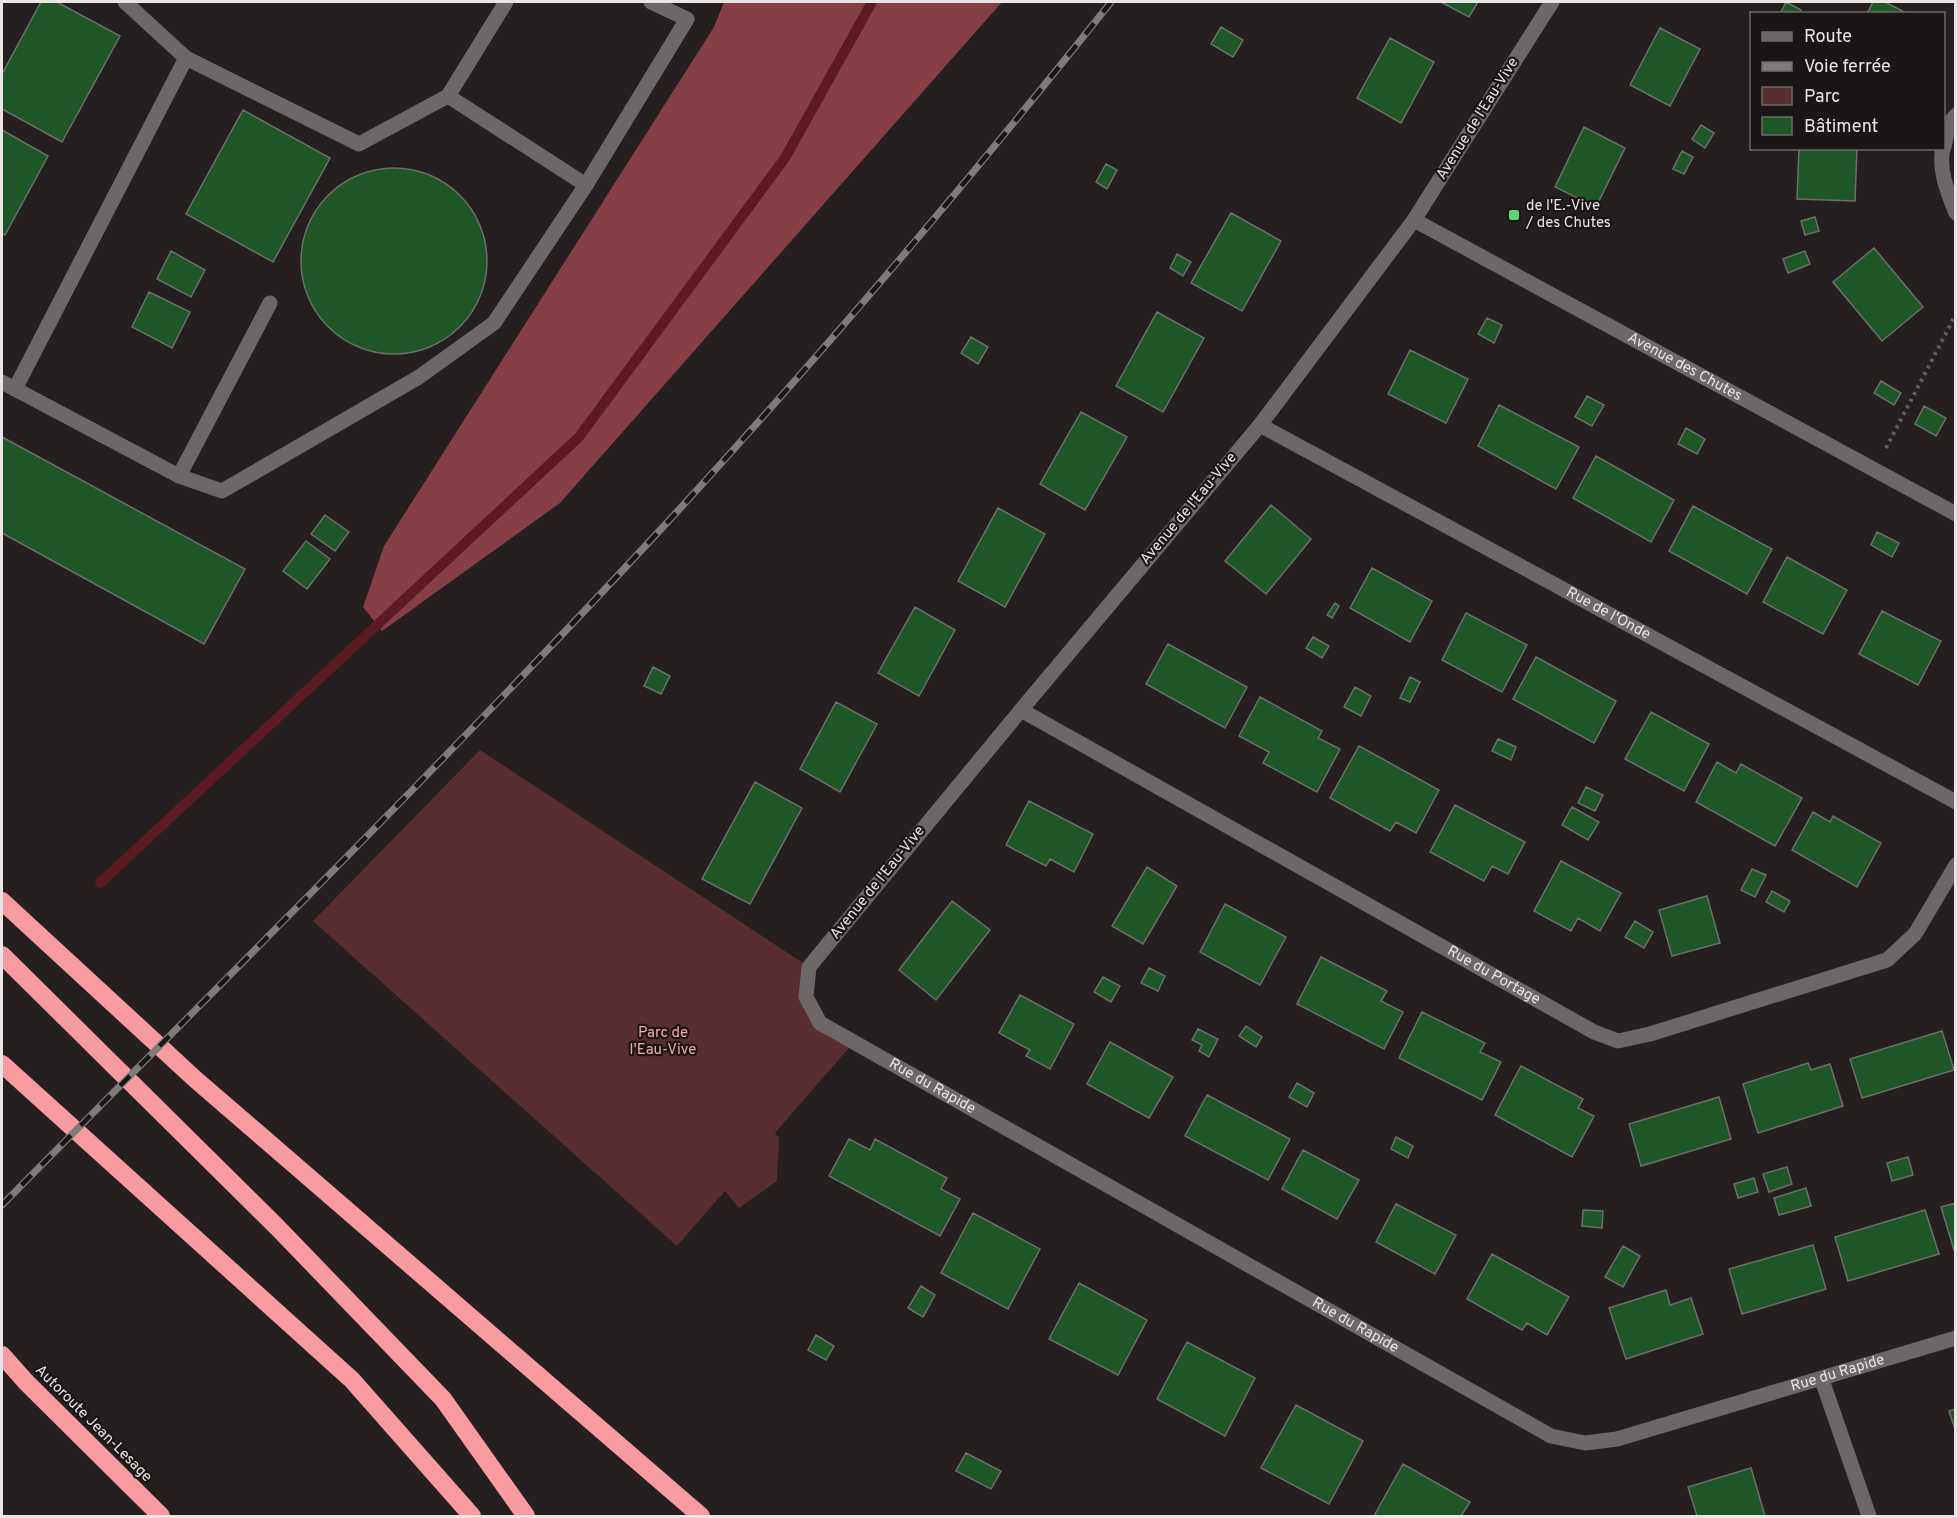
<svg xmlns="http://www.w3.org/2000/svg" width="1957" height="1518" font-family="Overpass,sans-serif">
	<style>
		.green { fill: #592e31 }
		.forest { fill: #853f45 }
		.lines { fill: none; stroke-linecap: round; stroke-linejoin: round }
		.stream { stroke: #5c1a23; stroke-width: 10 }
		.building { fill: #1e5627; stroke: #6b706c; stroke-width: 1.5 }
		.path { stroke: #645e5e; stroke-width: 4; stroke-dasharray: 3 4.5; stroke-linecap: butt }
		.minor { stroke: #6e6767; stroke-width: 15 }
		.highway { stroke: #f89ba0; stroke-width: 18 }
		.rail-casing { stroke: #807b7b; stroke-width: 7 }
		.rail { stroke: #1b1616; stroke-width: 4.5; stroke-dasharray: 14; stroke-linecap: butt }
		.poi-dot { fill: #5bd56e; stroke: #1b1616; stroke-width: 2 }
		.labels { text-anchor: middle; dominant-baseline: central; stroke-width: 4.5; stroke-linejoin: round; paint-order: stroke }
		.street-label { font-size: 15px; fill: #e9e5e5; stroke: #1b1616 }
		.poi-label { font-size: 15px; fill: #e9e5e5; stroke: #1b1616; text-anchor: start }
		.park-label { font-size: 15px; fill: #fca7ab; stroke: #1b1616 }
	</style>
	<rect width="100%" height="100%" fill="#251f1f"/>
	<path class="green" d="M480,750L809,967L806,997L820,1023L854,1042L775,1133L779,1138L777,1181L739,1208L725,1191L677,1246L313,921Z"/>
	<path class="forest" d="M724,2H1002L560,503L382,631L363,607L384,546L714,27Z"/>
	<g class="lines">
		<path class="stream" d="M100,883L579,437L785,158L872,2"/>
	</g>
	<path class="building" d="M41,2H57L120,36L62,142L2,109V74Z
		M1441,2H1478L1469,17Z
		M1786,2L1801,10L1799,14H1780Z
		M1873,2H1885L1908,14H1867Z
		M1221,27L1243,40L1233,57L1211,44Z
		M1660,28L1700,49L1670,106L1630,85Z
		M1390,38L1434,62L1401,123L1357,98Z
		M243,110L330,158L273,262L186,214Z
		M1701,125L1714,133L1705,148L1692,139Z
		M1584,127L1625,148L1596,207L1555,187Z
		M2,130L48,156L5,235L2,233Z
		M1799,148H1857L1855,201L1797,199Z
		M1682,151L1693,157L1684,174L1673,169Z
		M1106,164L1117,170L1107,189L1096,182Z
		M301 261a93 93 0 1 1 186 0a93 93 0 1 1-186 0Z
		M1231,213L1281,241L1242,311L1191,283Z
		M1815,217L1819,231L1805,235L1801,221Z
		M1874,248L1923,307L1882,341L1833,282Z
		M171,251L205,270L191,297L157,279Z
		M1805,251L1810,264L1788,273L1783,259Z
		M1177,254L1191,262L1183,276L1170,268Z
		M149,292L190,312L172,348L132,327Z
		M1157,312L1204,338L1163,412L1116,386Z
		M1487,318L1502,325L1494,343L1478,334Z
		M971,337L988,347L978,364L961,353Z
		M1410,350L1468,379L1446,423L1388,394Z
		M1881,381L1901,393L1894,405L1874,393Z
		M1587,396L1604,405L1592,426L1575,417Z
		M1499,405L1579,447L1556,489L1478,446Z
		M1924,406L1946,418L1936,436L1915,424Z
		M1081,412L1127,437L1085,510L1040,484Z
		M1686,428L1705,439L1697,454L1678,444Z
		M2,437L245,569L204,644L2,533Z
		M1596,456L1674,500L1651,542L1573,498Z
		M1271,505L1311,539L1266,594L1225,561Z
		M1693,506L1772,549L1747,594L1669,551Z
		M998,508L1045,534L1005,607L958,581Z
		M325,515L349,532L335,551L311,534Z
		M1877,532L1899,543L1892,557L1871,545Z
		M306,541L330,559L307,589L283,571Z
		M1787,557L1847,590L1823,634L1763,602Z
		M1372,568L1432,601L1410,642L1350,608Z
		M1335,603L1339,606L1332,618L1327,615Z
		M915,607L955,630L919,696L878,673Z
		M1882,611L1941,641L1918,685L1859,654Z
		M1466,613L1527,645L1502,692L1442,660Z
		M1313,637L1329,646L1322,658L1306,648Z
		M1168,644L1247,687L1225,728L1146,684Z
		M1536,657L1616,701L1594,743L1513,699Z
		M653,667L670,676L661,694L644,686Z
		M1410,677L1420,682L1410,702L1400,698Z
		M1355,687L1371,696L1361,716L1344,707Z
		M1260,697L1322,731L1318,738L1340,749L1317,792L1263,763L1269,752L1239,736Z
		M836,702L877,724L840,792L800,769Z
		M1651,712L1709,744L1684,791L1625,759Z
		M1498,739L1516,747L1511,760L1492,751Z
		M1359,746L1439,790L1416,833L1396,822L1390,831L1330,798Z
		M1717,762L1736,773L1741,764L1802,798L1775,846L1696,802Z
		M755,782L802,808L750,904L702,879Z
		M1586,787L1603,795L1595,811L1578,803Z
		M1029,801L1093,834L1074,872L1050,859L1046,866L1006,845Z
		M1455,805L1525,842L1508,874L1492,866L1484,881L1430,852Z
		M1572,807L1599,822L1588,840L1562,825Z
		M1813,812L1830,822L1833,816L1881,843L1857,887L1792,850Z
		M1561,861L1621,893L1600,931L1578,918L1571,931L1534,911Z
		M1147,867L1177,886L1143,944L1112,926Z
		M1752,869L1766,875L1755,897L1741,890Z
		M1772,891L1790,901L1784,912L1766,902Z
		M1707,896L1720,943L1672,956L1659,910Z
		M952,901L990,930L936,1000L899,970Z
		M1225,904L1286,937L1260,985L1200,952Z
		M1635,921L1653,932L1644,948L1625,937Z
		M1321,957L1387,991L1381,1001L1403,1012L1384,1049L1297,1004Z
		M1149,968L1165,976L1158,991L1141,983Z
		M1103,977L1120,986L1111,1002L1094,992Z
		M1020,995L1074,1024L1050,1069L1026,1056L1030,1050L999,1033Z
		M1422,1012L1485,1043L1480,1052L1501,1062L1482,1100L1399,1058Z
		M1246,1026L1262,1037L1256,1047L1239,1036Z
		M1198,1029L1218,1039L1209,1057L1199,1051L1202,1045L1192,1040Z
		M1942,1031L1954,1070L1862,1098L1850,1059Z
		M1110,1042L1173,1077L1149,1118L1087,1084Z
		M1808,1063L1811,1070L1830,1064L1843,1106L1758,1133L1743,1084Z
		M1521,1066L1583,1099L1578,1108L1594,1116L1572,1157L1495,1115Z
		M1297,1083L1314,1093L1307,1107L1289,1097Z
		M1207,1095L1290,1139L1268,1180L1185,1136Z
		M1719,1097L1731,1139L1641,1166L1629,1124Z
		M1396,1137L1413,1146L1408,1158L1391,1149Z
		M849,1139L870,1150L875,1139L947,1178L941,1189L960,1199L940,1236L829,1176Z
		M1303,1150L1359,1180L1337,1219L1282,1189Z
		M1908,1157L1913,1175L1892,1181L1887,1163Z
		M1787,1167L1792,1184L1769,1192L1763,1174Z
		M1754,1178L1758,1192L1738,1198L1734,1184Z
		M1806,1188L1811,1206L1779,1215L1774,1198Z
		M1956,1203V1250H1954L1941,1207Z
		M1396,1204L1456,1235L1435,1274L1376,1242Z
		M1583,1210L1603,1211L1602,1228L1582,1226Z
		M1925,1210L1939,1254L1848,1281L1835,1237Z
		M973,1213L1040,1249L1008,1309L941,1273Z
		M1813,1245L1826,1289L1742,1314L1729,1269Z
		M1623,1246L1640,1256L1623,1287L1605,1277Z
		M1492,1254L1569,1297L1547,1335L1527,1323L1522,1330L1467,1299Z
		M1079,1283L1147,1320L1118,1375L1049,1339Z
		M921,1286L935,1295L923,1317L908,1308Z
		M1666,1290L1670,1305L1691,1298L1703,1334L1626,1359L1609,1308Z
		M816,1335L834,1346L826,1360L808,1350Z
		M1187,1342L1255,1378L1225,1436L1157,1399Z
		M1296,1405L1363,1441L1329,1504L1261,1468Z
		M1956,1409V1432L1949,1411Z
		M966,1453L1001,1471L991,1489L956,1471Z
		M1403,1464L1470,1502L1461,1516H1374Z
		M1751,1468L1765,1516H1697L1688,1487Z"/>
	<g class="lines">
		<path class="path" d="M1886,448L1956,314"/>
		<g class="minor">
			<path id="s1" d="M1552,2L1414,220L1260,425L1021,710L809,967L806,997L820,1023L1551,1436L1585,1443L1617,1439L1956,1338"/>
			<path d="M186,58L359,144L448,96L506,2"/>
			<path d="M1944,147L1949,124L1956,115"/>
			<path d="M1943,148C1938,170 1948,193 1956,213"/>
			<path d="M586,185L687,19L651,2"/>
			<path id="s2" d="M1414,220L1956,514"/>
			<path d="M2,382L179,476L270,303"/>
			<path d="M15,389L186,58L125,2"/>
			<path id="s3" d="M1260,425L1956,802"/>
			<path d="M179,476L222,491L419,377L494,323L586,185L448,96"/>
			<path id="s4" d="M1021,710L1594,1032L1618,1041L1650,1034L1887,960L1915,934L1956,865"/>
			<path d="M1822,1380L1869,1516"/>
		</g>
		<path class="highway" d="M2,901L195,1079L701,1516
			M2,955L277,1227L443,1399L526,1516
			M2,1064L352,1380L472,1516
			M2,1355L26,1382L161,1516"/>
		<defs>
			<path id="rail" d="M2,1205C223,981 448,759 663,527C819,358 968,182 1111,2"/>
		</defs>
		<use href="#rail" class="rail-casing"/>
		<use href="#rail" class="rail"/>
	</g>
	<rect class="poi-dot" x="1508" y="209" width="12" height="12" rx="3"/>
	<g class="labels">
		<g class="street-label">
			<text transform="translate(1478 119) rotate(-58)">Avenue de l'Eau-Vive</text>
			<text stroke="none"><textPath href="#s2" startOffset="308">Avenue des Chutes</textPath></text>
			<text transform="translate(1189 509) rotate(-50)">Avenue de l'Eau-Vive</text>
			<text stroke="none"><textPath href="#s3" startOffset="396">Rue de l'Onde</textPath></text>
			<text transform="translate(878 883) rotate(-51)">Avenue de l'Eau-Vive</text>
			<text stroke="none"><textPath href="#s4" startOffset="542">Rue du Portage</textPath></text>
			<text stroke="none"><textPath href="#s1" startOffset="1408">Rue du Rapide</textPath></text>
			<text stroke="none"><textPath href="#s1" startOffset="1894">Rue du Rapide</textPath></text>
			<text stroke="none"><textPath href="#s1" startOffset="2416">Rue du Rapide</textPath></text>
			<text transform="translate(93 1424) rotate(45)">Autoroute Jean-Lesage</text>
		</g>
		<g class="poi-label">
			<text x="1526" y="206">de l'E.-Vive<tspan x="1526" dy="17">/ des Chutes</tspan></text>
		</g>
		<g class="park-label">
			<text x="663" y="1033">Parc de<tspan x="663" dy="17">l'Eau-Vive</tspan></text>
		</g>
	</g>
	<rect width="1957" height="1518" fill="none" stroke="#e9e5e5" stroke-width="6"/>
	<rect x="1750" y="12" width="195" height="138" fill="#1b1616" stroke="#6d6969" stroke-width="1.5"/>
	<rect x="1762" y="32" width="30" height="9" fill="#6e6767" stroke="#6d6969" stroke-width="1.5"/>
	<text x="1804" y="42" font-size="18" fill="#e9e5e5">Route</text>
	<rect x="1762" y="62" width="30" height="9" fill="#807b7b" stroke="#6d6969" stroke-width="1.5"/>
	<text x="1804" y="72" font-size="18" fill="#e9e5e5">Voie ferrée</text>
	<rect x="1762" y="87" width="30" height="18" fill="#592e31" stroke="#6d6969" stroke-width="1.5"/>
	<text x="1804" y="102" font-size="18" fill="#e9e5e5">Parc</text>
	<rect x="1762" y="117" width="30" height="18" fill="#1e5627" stroke="#6d6969" stroke-width="1.5"/>
	<text x="1804" y="132" font-size="18" fill="#e9e5e5">Bâtiment</text>
</svg>
